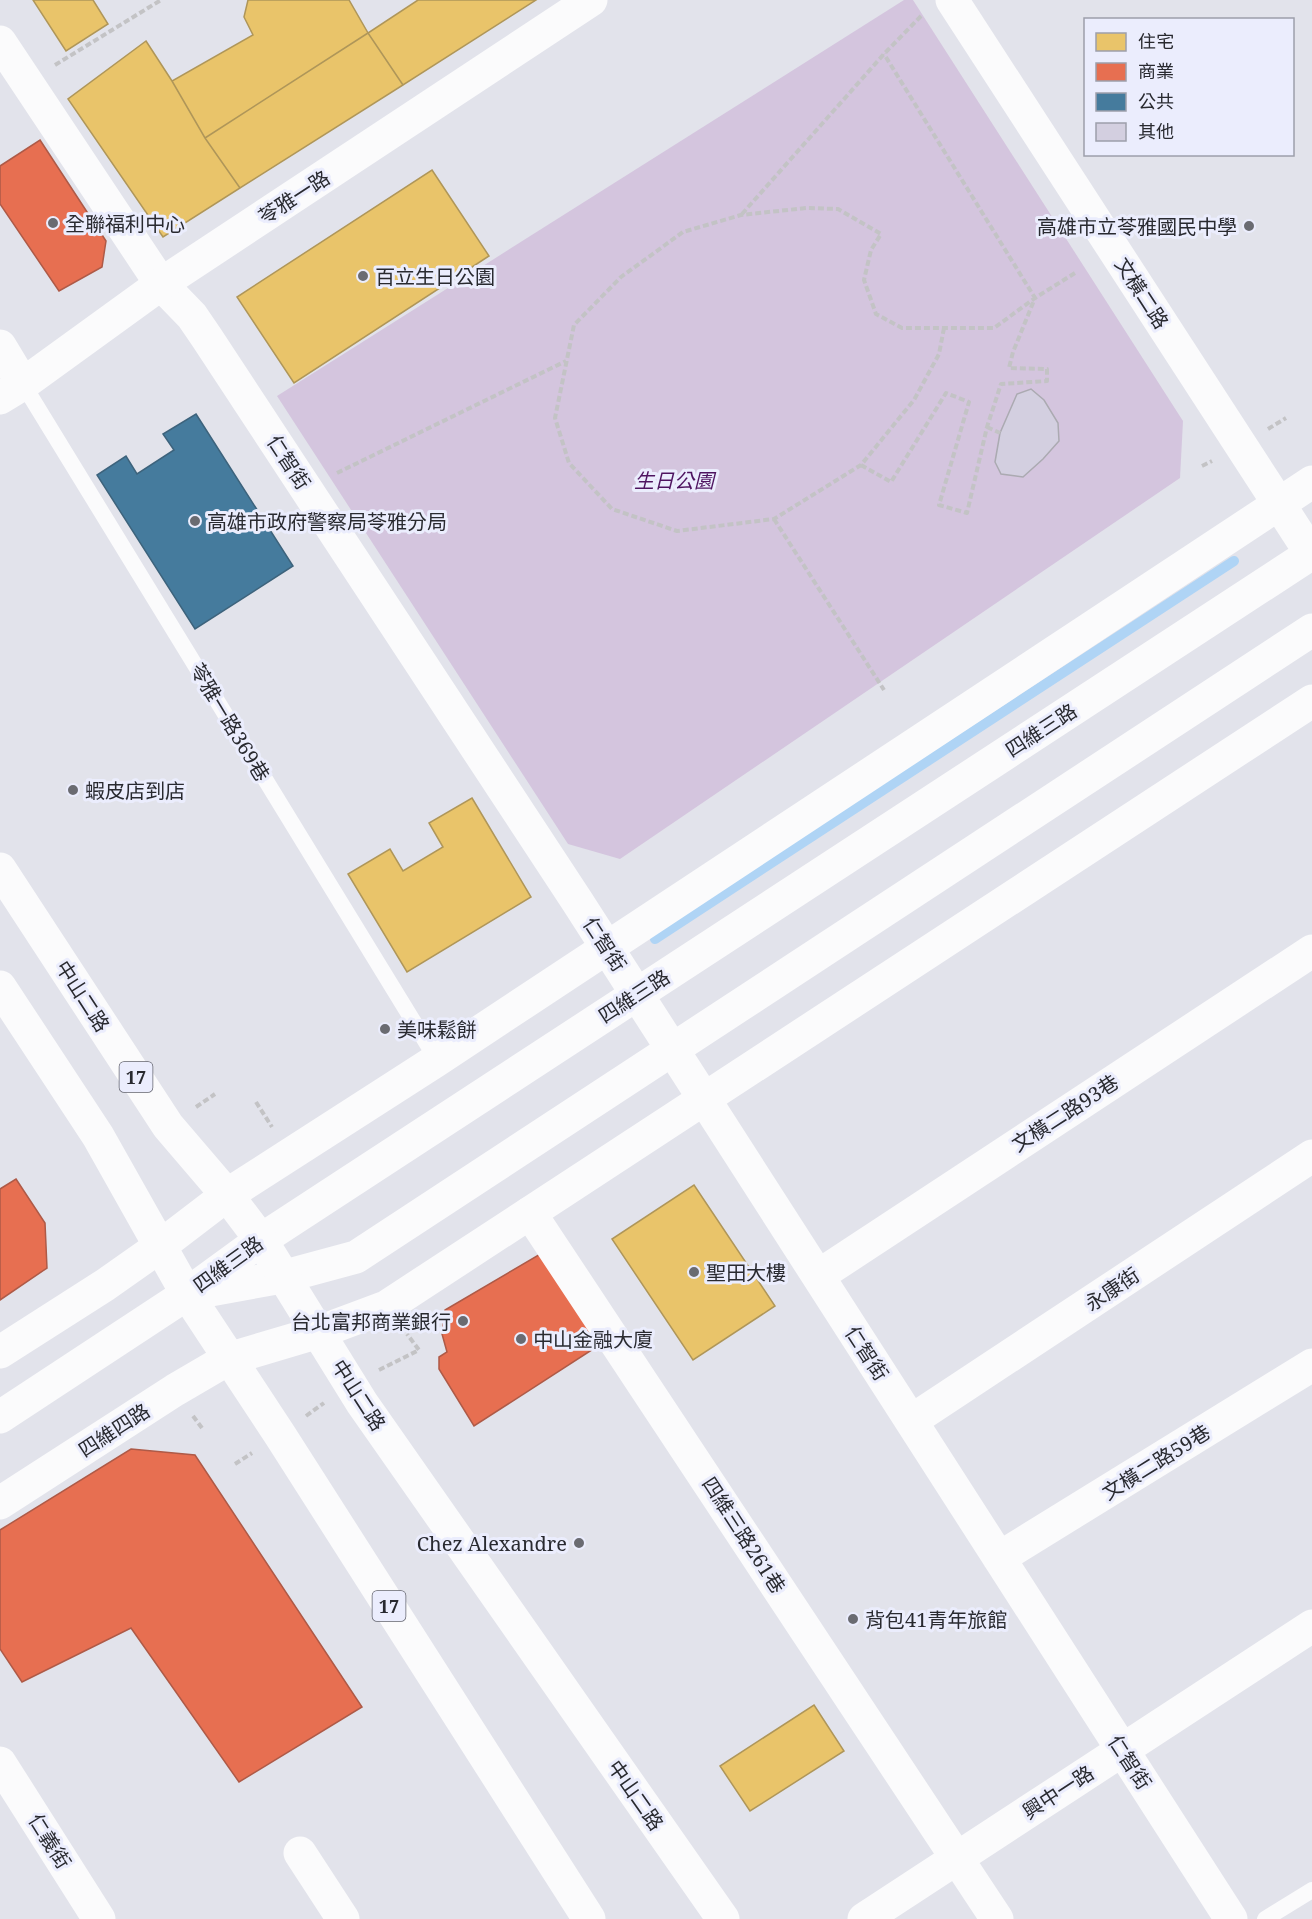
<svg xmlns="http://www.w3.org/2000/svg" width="1312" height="1919" font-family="'Noto Serif','Noto Sans TC',serif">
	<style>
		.green { fill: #d4c5de }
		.homes { fill: #e9c46a; stroke: #af9659; stroke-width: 1.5 }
		.shops { fill: #e76f51; stroke: #ae5a47; stroke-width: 1.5 }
		.public { fill: #457b9d; stroke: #3d637c; stroke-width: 1.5 }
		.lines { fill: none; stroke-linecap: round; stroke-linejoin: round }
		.stream { stroke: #afd4f5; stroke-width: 10 }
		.building { fill: #d3cfe0; stroke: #abaab1; stroke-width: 1.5 }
		.path { stroke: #c3c3c5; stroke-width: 4; stroke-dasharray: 6 3; stroke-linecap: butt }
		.service { stroke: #fbfbfc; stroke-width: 16 }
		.minor { stroke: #fbfbfc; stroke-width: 33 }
		.tertiary { stroke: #fbfbfc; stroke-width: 33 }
		.secondary { stroke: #fbfbfc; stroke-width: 33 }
		.primary { stroke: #fbfbfc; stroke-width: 33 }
		.poi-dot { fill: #6a6b71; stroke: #ebedfd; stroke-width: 2 }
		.labels { text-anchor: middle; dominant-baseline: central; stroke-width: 6; stroke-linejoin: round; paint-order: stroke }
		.shield { fill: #ebedfd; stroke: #63646e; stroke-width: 1.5 }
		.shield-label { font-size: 18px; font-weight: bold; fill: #292a30 }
		.street-label { font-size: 20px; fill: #292a30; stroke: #ebedfd }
		.poi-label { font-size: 20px; fill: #292a30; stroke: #ebedfd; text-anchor: start }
		.park-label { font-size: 20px; font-style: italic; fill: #4e1460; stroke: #ebedfd }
	</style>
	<rect width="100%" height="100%" fill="#e2e3eb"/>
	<path class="green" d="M904,0H913L1183,421L1180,478L620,859L568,844L277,396Z"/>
	<path class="homes" d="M33,0H93L108,24L66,51Z
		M248,0H349L368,33L205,138L172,81L253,35L244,17Z
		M418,0H536L403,85L368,33Z
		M368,33L403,85L240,188L205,138Z
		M146,41L172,81L205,138L240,188L163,237L68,99Z
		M432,170L489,256L294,383L237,297Z
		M472,798L531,897L407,972L348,874L390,849L403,871L443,847L429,823Z
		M694,1185L775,1306L693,1360L612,1239Z
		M814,1705L844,1751L750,1811L720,1766Z"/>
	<path class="shops" d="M40,140L106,241L102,267L59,291L0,204V166Z
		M16,1179L45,1223L47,1268L0,1300V1189Z
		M542,1253L601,1344L474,1426L439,1369V1357L447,1352L442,1334L445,1310Z
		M131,1449L195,1455L362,1707L239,1782L131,1628L22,1682L0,1649V1530Z"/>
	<path class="public" d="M196,414L293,566L195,629L97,475L126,456L137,474L174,450L163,434Z"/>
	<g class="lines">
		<path class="stream" d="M655,939L1234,561"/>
	</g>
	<path class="building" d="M1031,389L1044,400L1058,423L1059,441L1043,459L1023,477L1001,474L995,462L1000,433L1017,394Z"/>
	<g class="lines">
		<path class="path" d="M55,65L161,0
			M742,214L884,54L922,15
			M944,328L939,354L914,400L861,465L774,519L677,531L612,509L569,463L555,418L574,325L621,277L683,232L741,215L806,208L838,209L881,234L871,250L864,280L876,314L902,328H994L1035,298L1075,273
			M987,427L1000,433
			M1268,429L1286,418
			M861,465L891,482L946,393L969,402L939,505L967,513L987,427L1001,384L1047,381V369L1009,368L1013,352L1035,298L884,54
			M1202,466L1212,461
			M337,473L566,361
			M774,519L884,690
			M256,1102L272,1127
			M196,1107L215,1094
			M379,1370L419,1350L407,1334
			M193,1416L202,1428
			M306,1416L324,1403
			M235,1464L252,1453"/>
		<path class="service" d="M23,384L437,1060
			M1265,1919L1312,1890"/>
		<path class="minor" d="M952,0L1312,555
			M0,42L161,284L192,316L207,338L577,901L1231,1919
			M0,346L23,384
			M530,1213L997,1919
			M818,1276L1312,951
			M911,1421L1312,1156
			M999,1558L1312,1365
			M0,1763L99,1919
			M300,1853L343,1919
			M864,1919L1312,1626"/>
		<path class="tertiary" d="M0,398L23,384L161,284L591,0
			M0,1352L105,1285L159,1247L227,1195L437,1060L1312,482
			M0,1503L175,1390L228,1359L319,1332L386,1307L1312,701"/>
		<path class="secondary" d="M194,1293L282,1277L356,1257L1312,630
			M0,1417L187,1294L261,1240L1312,553"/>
		<path class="primary" d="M0,869L168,1126L227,1195L261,1240L362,1403L723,1919
			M0,987L98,1136L187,1294L280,1435L589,1919"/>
	</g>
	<g class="poi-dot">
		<circle cx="53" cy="223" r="6"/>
		<circle cx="1249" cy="226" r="6"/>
		<circle cx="363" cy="276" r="6"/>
		<circle cx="195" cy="521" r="6"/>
		<circle cx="73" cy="790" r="6"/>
		<circle cx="385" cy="1029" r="6"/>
		<circle cx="694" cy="1272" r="6"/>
		<circle cx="463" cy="1321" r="6"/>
		<circle cx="521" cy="1339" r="6"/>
		<circle cx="579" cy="1543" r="6"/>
		<circle cx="853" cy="1619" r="6"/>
	</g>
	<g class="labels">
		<g class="shield">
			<rect x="119.5" y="1062" width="33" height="30" rx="4.5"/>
			<rect x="372.5" y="1591" width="33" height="30" rx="4.5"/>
		</g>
		<g class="shield-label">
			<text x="136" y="1077">17</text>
			<text x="389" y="1606">17</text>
		</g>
		<g class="street-label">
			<text transform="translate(294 197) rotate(-33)">苓雅一路</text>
			<text transform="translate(1142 293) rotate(57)">文橫二路</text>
			<text transform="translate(289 462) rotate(57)">仁智街</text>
			<text transform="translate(230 722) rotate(59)">苓雅一路369巷</text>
			<text transform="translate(1041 730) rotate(-33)">四維三路</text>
			<text transform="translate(605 944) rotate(57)">仁智街</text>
			<text transform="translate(83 996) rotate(57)">中山二路</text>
			<text transform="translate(634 996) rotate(-33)">四維三路</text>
			<text transform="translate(1065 1113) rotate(-33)">文橫二路93巷</text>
			<text transform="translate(228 1264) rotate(-36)">四維三路</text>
			<text transform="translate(1112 1289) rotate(-34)">永康街</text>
			<text transform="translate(867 1353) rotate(57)">仁智街</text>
			<text transform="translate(359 1395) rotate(57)">中山二路</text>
			<text transform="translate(114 1430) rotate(-33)">四維四路</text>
			<text transform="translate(1156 1462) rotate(-32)">文橫二路59巷</text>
			<text transform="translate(744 1535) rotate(57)">四維三路261巷</text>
			<text transform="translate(1130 1762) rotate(57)">仁智街</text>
			<text transform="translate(1058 1792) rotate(-33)">興中一路</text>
			<text transform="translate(636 1795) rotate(55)">中山二路</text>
			<text transform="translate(50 1841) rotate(58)">仁義街</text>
		</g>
		<g class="poi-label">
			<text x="65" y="223">全聯福利中心</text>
			<text x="1237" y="226" text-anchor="end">高雄市立苓雅國民中學</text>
			<text x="375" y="276">百立生日公園</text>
			<text x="207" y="521">高雄市政府警察局苓雅分局</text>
			<text x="85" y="790">蝦皮店到店</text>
			<text x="397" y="1029">美味鬆餅</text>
			<text x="706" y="1272">聖田大樓</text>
			<text x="451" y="1321" text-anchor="end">台北富邦商業銀行</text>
			<text x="533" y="1339">中山金融大廈</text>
			<text x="567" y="1543" text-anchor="end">Chez Alexandre</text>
			<text x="865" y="1619">背包41青年旅館</text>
		</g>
		<g class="park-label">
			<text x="674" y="480">生日公園</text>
		</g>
	</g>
	<rect x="1084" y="18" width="210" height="138" fill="#ebedfd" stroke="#9d9fab" stroke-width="1.5"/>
	<rect x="1096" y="33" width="30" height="18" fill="#e9c46a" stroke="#9d9fab" stroke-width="1.5"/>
	<text x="1138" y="48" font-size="18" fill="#292a30">住宅</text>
	<rect x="1096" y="63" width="30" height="18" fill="#e76f51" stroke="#9d9fab" stroke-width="1.5"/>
	<text x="1138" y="78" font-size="18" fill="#292a30">商業</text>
	<rect x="1096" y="93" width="30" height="18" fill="#457b9d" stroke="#9d9fab" stroke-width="1.5"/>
	<text x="1138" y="108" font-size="18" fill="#292a30">公共</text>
	<rect x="1096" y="123" width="30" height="18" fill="#d3cfe0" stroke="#9d9fab" stroke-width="1.5"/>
	<text x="1138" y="138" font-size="18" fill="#292a30">其他</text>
</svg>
